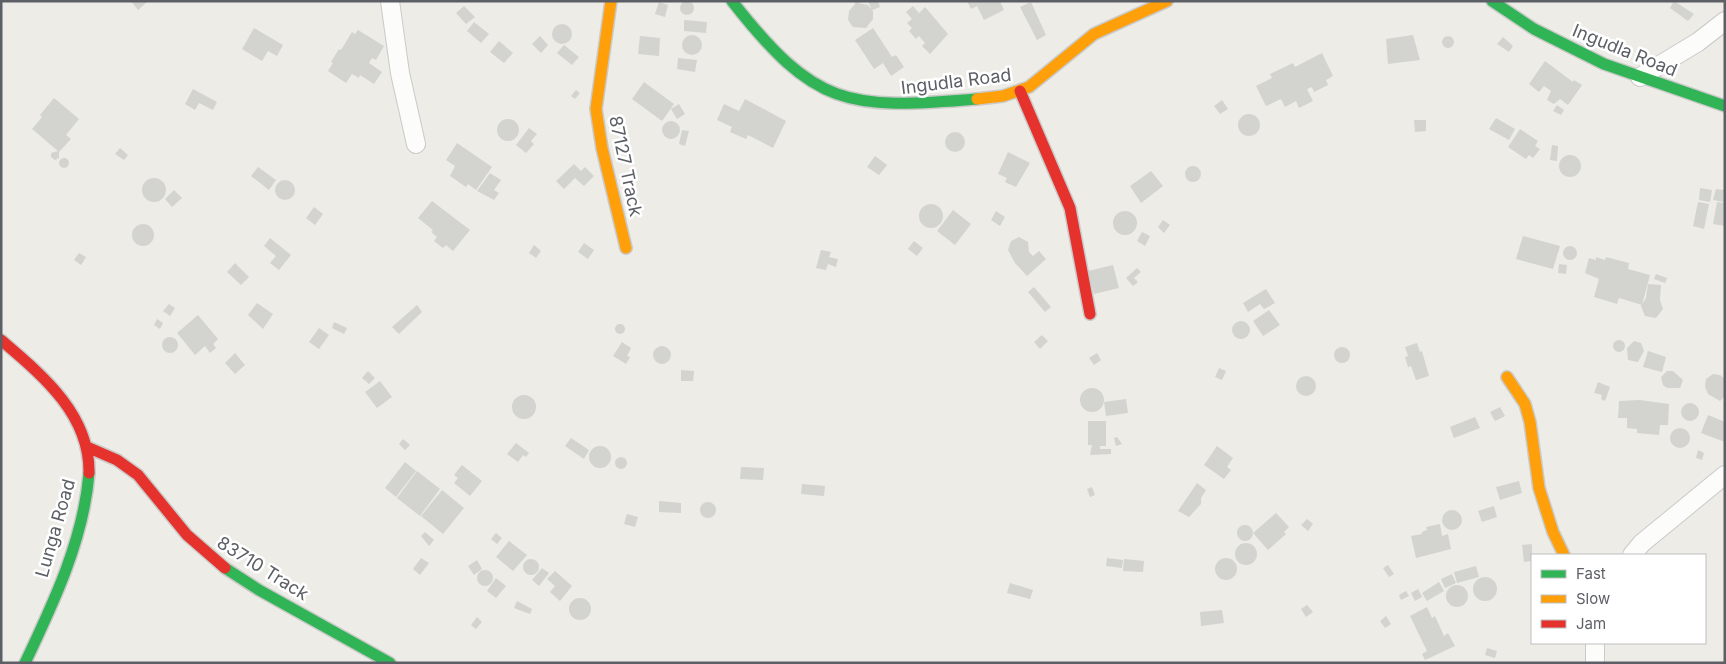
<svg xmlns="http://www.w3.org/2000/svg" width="1726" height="664" font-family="Inter,sans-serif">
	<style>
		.building { fill: #d3d3d0 }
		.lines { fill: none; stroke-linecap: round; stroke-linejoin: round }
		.street-casing { stroke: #c9cac9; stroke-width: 20 }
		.fast-casing { stroke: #c9cac9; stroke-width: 14 }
		.slow-casing { stroke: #c9cac9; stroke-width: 14 }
		.jam-casing { stroke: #c9cac9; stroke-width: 14 }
		.street { stroke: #fcfcfb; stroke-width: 18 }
		.fast { stroke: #30b455; stroke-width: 11 }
		.slow { stroke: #ff9f0a; stroke-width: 11 }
		.jam { stroke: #e5322d; stroke-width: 11 }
		.labels { text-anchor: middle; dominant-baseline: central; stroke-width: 5; stroke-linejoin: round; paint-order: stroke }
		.street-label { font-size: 18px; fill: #5c5f65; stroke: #fff }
	</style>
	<rect width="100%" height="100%" fill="#edece7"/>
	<path class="building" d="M680 8a7 7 0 1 1 14 0a7 7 0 1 1-14 0Z
		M131,1H148L138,10Z
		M854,1H862L858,3L868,5L873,11V19L866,28L853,27L848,20L849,11L855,4Z
		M868,1H878L880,7L872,10Z
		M967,1H1000L1004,10L984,20L977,6L971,9Z
		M1674,1L1694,14L1688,21L1670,8Z
		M659,2L668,5L665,17L655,14Z
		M1031,2L1046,35L1037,40L1020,7Z
		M464,6L475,17L466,24L456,13Z
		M913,6L919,13L925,7L948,34L930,54L922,46L925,43L919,36L916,39L909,31L912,28L907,23L912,19L906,12Z
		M684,20L707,22L706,33L684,31Z
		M474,22L489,34L481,43L467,31Z
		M552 34a10 10 0 1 1 20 0a10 10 0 1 1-20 0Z
		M254,28L283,45L277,56L268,51L262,61L242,49Z
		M873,28L892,57L896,55L904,67L891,76L883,63L874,69L855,40Z
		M358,30L384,46L376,60L372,58L369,63L382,72L374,84L360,75L359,78L352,74L346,83L328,71L333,63L331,62L339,49L341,50L352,32L355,34Z
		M1413,35L1420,60L1388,64L1386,39Z
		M682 45a10 10 0 1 1 20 0a10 10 0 1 1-20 0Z
		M540,36L548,45L541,53L532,44Z
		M640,36L660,38L659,56L638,54Z
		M1442 42a6 6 0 1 1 12 0a6 6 0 1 1-12 0Z
		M1503,37L1513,46L1509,52L1497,44Z
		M499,41L513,53L504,63L490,52Z
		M564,45L579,57L572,65L557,53Z
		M1322,53L1333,76L1326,80L1328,85L1314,92L1312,87L1307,89L1313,101L1299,108L1296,101L1285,107L1281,99L1266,106L1256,86L1272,78L1270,74L1293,63L1295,67Z
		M678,58L697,60L695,72L677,69Z
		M1545,61L1573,82L1574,80L1582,85L1568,105L1560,99L1554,104L1547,100L1551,91L1544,86L1539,92L1529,84Z
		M644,82L674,104L662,121L632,99Z
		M193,89L217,102L213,110L199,103L195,110L185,104Z
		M576,90L580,93L575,99L571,96Z
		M54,98L79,119L66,135L71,139L59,152V158L55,160L51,157V153L58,151L32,129L42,117L40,115Z
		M745,99L786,121L773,148L748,135L746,139L730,132L732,127L717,120L724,104L739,111Z
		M1222,100L1228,109L1220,114L1214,106Z
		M679,104L685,114L677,119L671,109Z
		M1557,105L1564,110L1561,115L1553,111Z
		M1238 125a11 11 0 1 1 22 0a11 11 0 1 1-22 0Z
		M1496,118L1515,129L1509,140L1489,129Z
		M497 130a11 11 0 1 1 22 0a11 11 0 1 1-22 0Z
		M1414,120H1426V131L1415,132Z
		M662 130a9 9 0 1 1 18 0a9 9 0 1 1-18 0Z
		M529,128L537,134L531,141L534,144L526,153L516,145Z
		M1520,129L1538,141L1535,146L1540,149L1533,158L1529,155L1526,159L1508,147Z
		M682,130L689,131L685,146L679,144Z
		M945 142a10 10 0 1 1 20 0a10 10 0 1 1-20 0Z
		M457,143L492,167L476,190L468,184L466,187L450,176L455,166L446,160Z
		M1552,145L1558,146L1557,161L1550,160Z
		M120,148L128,155L124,160L115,154Z
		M1008,152L1030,163L1016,187L1005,182L1007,178L998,174Z
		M1559 166a11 11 0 1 1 22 0a11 11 0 1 1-22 0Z
		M875,156L887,165L879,175L867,167Z
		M59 163a5 5 0 1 1 10 0a5 5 0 1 1-10 0Z
		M574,164L581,171L585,167L594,176L584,186L575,178L564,189L556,181Z
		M1185 174a8 8 0 1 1 16 0a8 8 0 1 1-16 0Z
		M258,167L276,180L269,190L251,176Z
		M1151,171L1163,186L1141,203L1130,186Z
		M490,173L501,180L494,190L499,193L494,200L477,191Z
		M142 190a12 12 0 1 1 24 0a12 12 0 1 1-24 0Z
		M275 190a10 10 0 1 1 20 0a10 10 0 1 1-20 0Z
		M1700,188L1712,190L1710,202L1699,200Z
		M1716,189L1725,190L1724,202L1713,200Z
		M174,190L182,198L172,207L165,199Z
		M432,201L470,230L453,251L446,245L443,248L434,241L437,237L431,232L433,230L418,218Z
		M1698,202L1709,204L1704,229L1693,226Z
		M1717,202L1725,203V226L1713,224Z
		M919 216a12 12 0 1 1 24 0a12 12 0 1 1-24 0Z
		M314,207L323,214L315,225L306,218Z
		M953,210L971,224L955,245L937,231Z
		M996,211L1005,217L1000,226L991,220Z
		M1113 223a12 12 0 1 1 24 0a12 12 0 1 1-24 0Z
		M1163,220L1170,225L1164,233L1158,227Z
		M132 235a11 11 0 1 1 22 0a11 11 0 1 1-22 0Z
		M1142,232L1150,236L1145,246L1137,241Z
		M1523,236L1560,246L1553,269L1516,259Z
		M1019,237L1028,242L1029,252L1033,256L1039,251L1046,259L1027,276L1015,263L1008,250L1011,241Z
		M270,238L291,255L279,270L270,263L276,256L264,246Z
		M914,241L923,248L917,256L908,249Z
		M584,243L594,250L588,259L578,252Z
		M534,245L541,251L536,258L529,253Z
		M1563 253a7 7 0 1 1 14 0a7 7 0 1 1-14 0Z
		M821,250L831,252L829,257L838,259L836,267L828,264L826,270L816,268Z
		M79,253L86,257L81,265L74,260Z
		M1596,257L1605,260L1606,257L1629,263L1628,269L1650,275L1642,305L1619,298L1617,304L1594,297L1599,279L1585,273L1589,258L1596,260Z
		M235,263L249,277L241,285L227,272Z
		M1559,264L1567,265L1566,274L1558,273Z
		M1113,265L1119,288L1094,294L1088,271Z
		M1137,268L1141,272L1134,278L1138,282L1133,286L1126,278Z
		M1656,274L1667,278L1665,283L1654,279Z
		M1648,284L1661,285L1660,300L1663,309L1656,318L1645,316L1641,306L1646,298Z
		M1034,287L1051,307L1045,312L1028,292Z
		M1266,289L1275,303L1264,309L1260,304L1248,312L1243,303Z
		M257,303L273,314L263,329L248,315Z
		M169,304L175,308L170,316L163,311Z
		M417,305L422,312L399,334L392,327Z
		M1269,310L1280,325L1263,336L1253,321Z
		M198,315L218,339L213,344L216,348L210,353L205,346L195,355L177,333Z
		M157,319L163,323L160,329L154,325Z
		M1232 330a9 9 0 1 1 18 0a9 9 0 1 1-18 0Z
		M334,322L347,328L344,334L332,328Z
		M615 329a5 5 0 1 1 10 0a5 5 0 1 1-10 0Z
		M319,328L329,335L319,349L309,342Z
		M1042,335L1048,341L1040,349L1034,342Z
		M162 345a8 8 0 1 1 16 0a8 8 0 1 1-16 0Z
		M1613 346a6 6 0 1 1 12 0a6 6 0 1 1-12 0Z
		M1634,341L1641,343L1644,351L1638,362L1628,360L1627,348Z
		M622,342L631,348L627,356L630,357L626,364L613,356Z
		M1417,343L1420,352L1422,351L1429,376L1416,380L1411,366L1408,367L1405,357L1408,356L1405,347Z
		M653 355a9 9 0 1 1 18 0a9 9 0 1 1-18 0Z
		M1334 355a8 8 0 1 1 16 0a8 8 0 1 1-16 0Z
		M1648,351L1666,357L1662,372L1643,367Z
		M235,353L245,365L235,374L225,363Z
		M1097,353L1101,360L1094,365L1089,358Z
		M1219,368L1226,371L1222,380L1215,377Z
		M681,370L694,371L693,381H681Z
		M368,371L375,378L369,384L362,378Z
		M1667,371H1673L1683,380L1680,388H1667L1663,385L1661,377Z
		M1713,374L1720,375L1725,379V396L1720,401L1708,394L1705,387L1706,379Z
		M1296 386a10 10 0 1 1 20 0a10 10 0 1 1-20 0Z
		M380,381L392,397L377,408L365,392Z
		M1598,382L1610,387L1605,401L1601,399L1602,395L1594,393Z
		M1080 400a12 12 0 1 1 24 0a12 12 0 1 1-24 0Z
		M512 407a12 12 0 1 1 24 0a12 12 0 1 1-24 0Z
		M1126,399L1128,413L1106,416L1104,402Z
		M1640,400L1669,404L1668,425H1660L1659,435L1637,433V429L1627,428V418H1618L1619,401Z
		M1681 412a9 9 0 1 1 18 0a9 9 0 1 1-18 0Z
		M1500,407L1505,416L1495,421L1490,412Z
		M1708,415L1725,422V442L1701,433Z
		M1475,417L1480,428L1454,438L1450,427Z
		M1088,421H1106V446H1100V449H1111V454L1090,455L1092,445H1088Z
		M1670 438a10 10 0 1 1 20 0a10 10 0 1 1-20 0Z
		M1117,437L1122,444L1116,446L1114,438Z
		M571,438L589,450L584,459L565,446Z
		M403,439L410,445L405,450L399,444Z
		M516,443L529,453L526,457L523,455L518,462L507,454Z
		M1217,446L1233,458L1227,467L1231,470L1224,479L1204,465Z
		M589 457a11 11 0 1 1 22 0a11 11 0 1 1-22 0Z
		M1698,450L1704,453L1702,460L1696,458Z
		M615 463a6 6 0 1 1 12 0a6 6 0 1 1-12 0Z
		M405,462L416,471L396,497L385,488Z
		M462,465L482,481L470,496L454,483L458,478L454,475Z
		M741,467L764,468L763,480L740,479Z
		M417,471L440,489L420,516L397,498Z
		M1519,481L1522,493L1500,500L1496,487Z
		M1197,483L1206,490L1201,498V504L1189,517L1178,511Z
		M802,484L825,486L824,496L801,494Z
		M1092,487L1095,495L1090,497L1087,489Z
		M442,490L464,508L443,534L421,516Z
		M659,501L681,503V513L659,512Z
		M700 510a8 8 0 1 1 16 0a8 8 0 1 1-16 0Z
		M1494,506L1497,517L1482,522L1478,511Z
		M1442 520a10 10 0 1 1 20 0a10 10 0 1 1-20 0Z
		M1276,513L1289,527L1284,532L1286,534L1268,550L1253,533Z
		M627,514L638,517L635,527L624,524Z
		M1307,519L1313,524L1308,531L1301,525Z
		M1440,524L1442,536L1448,534L1451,549L1416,558L1411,536L1422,534V532L1427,530L1426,527Z
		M1237 533a8 8 0 1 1 16 0a8 8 0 1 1-16 0Z
		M425,532L434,540L429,546L421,536Z
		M496,533L502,538L497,544L491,539Z
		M509,541L527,555L513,571L496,557Z
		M1235 554a11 11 0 1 1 22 0a11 11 0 1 1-22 0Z
		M1532,544V561L1524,562L1522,545Z
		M1215 569a11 11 0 1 1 22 0a11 11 0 1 1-22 0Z
		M421,558L429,563L420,575L413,569Z
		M1107,558L1123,560L1122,568L1106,566Z
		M1124,559L1144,561L1143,572L1123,571Z
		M523 567a8 8 0 1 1 16 0a8 8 0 1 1-16 0Z
		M477,560L482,569L474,575L468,566Z
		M1388,565L1394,574L1389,577L1383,568Z
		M1476,566L1479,577L1457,583L1454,572Z
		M542,568L549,573L539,586L532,580Z
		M477 578a8 8 0 1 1 16 0a8 8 0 1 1-16 0Z
		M555,571L572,586L560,601L550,592L555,586L547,579Z
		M1452,574L1456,583L1445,588L1441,579Z
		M1473 589a12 12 0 1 1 24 0a12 12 0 1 1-24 0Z
		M496,578L506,586L496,598L487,591Z
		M1439,582L1444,591L1427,601L1422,593Z
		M1010,583L1033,590L1030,599L1007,593Z
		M1446 596a11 11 0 1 1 22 0a11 11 0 1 1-22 0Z
		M1418,589L1422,597L1415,601L1411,593Z
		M1406,591L1409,596L1401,600L1399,595Z
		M569 609a11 11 0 1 1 22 0a11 11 0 1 1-22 0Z
		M517,601L532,609L530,614L514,608Z
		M1307,605L1313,612L1306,617L1301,609Z
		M1427,607L1432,618L1435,616L1444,636L1448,633L1455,646L1425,660L1422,654L1427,651L1410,616Z
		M1222,610L1224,623L1201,626L1200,612Z
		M1386,616L1391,624L1385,628L1380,621Z
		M477,617L482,622L476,629L471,625Z
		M1487,648L1497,651L1495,658L1485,655Z"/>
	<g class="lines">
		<defs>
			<path id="street" d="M390,1L400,73L416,144
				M1640,77L1698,42L1725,21
				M1632,555L1642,543L1725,475
				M1595,643V663"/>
			<path id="fast" d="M732,1C815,107 847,110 977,99
				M1492,1L1534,29L1604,64L1725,106
				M225,568L259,590L390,663
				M25,663C53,604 84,539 89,473"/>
			<path id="slow" d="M611,1L596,109L602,148L626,248
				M977,99L1003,96L1029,87L1094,34L1167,1
				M1507,377L1525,404L1530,422L1539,488L1553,532L1564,555"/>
			<path id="jam" d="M1020,91L1070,208L1090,314
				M1,340C42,375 90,414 89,473
				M87,447L117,460L138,475L187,535L225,568"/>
		</defs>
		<use href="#street" class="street-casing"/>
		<use href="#fast" class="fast-casing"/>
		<use href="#slow" class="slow-casing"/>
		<use href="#jam" class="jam-casing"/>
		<use href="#street" class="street"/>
		<use href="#fast" class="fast"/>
		<use href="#slow" class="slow"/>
		<use href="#jam" class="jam"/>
	</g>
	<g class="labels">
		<g class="street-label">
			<text transform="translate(1625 50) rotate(22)">Ingudla Road</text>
			<text transform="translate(956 81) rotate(-7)">Ingudla Road</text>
			<text transform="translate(626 166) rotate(78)">87127 Track</text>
			<text transform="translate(55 528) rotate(-74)">Lunga Road</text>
			<text transform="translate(263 568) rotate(32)">83710 Track</text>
		</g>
	</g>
	<rect width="1726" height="664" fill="none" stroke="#5c5f65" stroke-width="5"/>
	<rect x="1531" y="554" width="175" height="90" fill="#ffffff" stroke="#bebfc1"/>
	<rect x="1541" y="570" width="25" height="8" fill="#30b455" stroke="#bebfc1"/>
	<text x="1576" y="579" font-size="15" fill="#5c5f65">Fast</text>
	<rect x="1541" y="595" width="25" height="8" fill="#ff9f0a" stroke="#bebfc1"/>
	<text x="1576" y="604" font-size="15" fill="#5c5f65">Slow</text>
	<rect x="1541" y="620" width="25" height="8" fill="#e5322d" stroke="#bebfc1"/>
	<text x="1576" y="629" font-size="15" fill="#5c5f65">Jam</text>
</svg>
